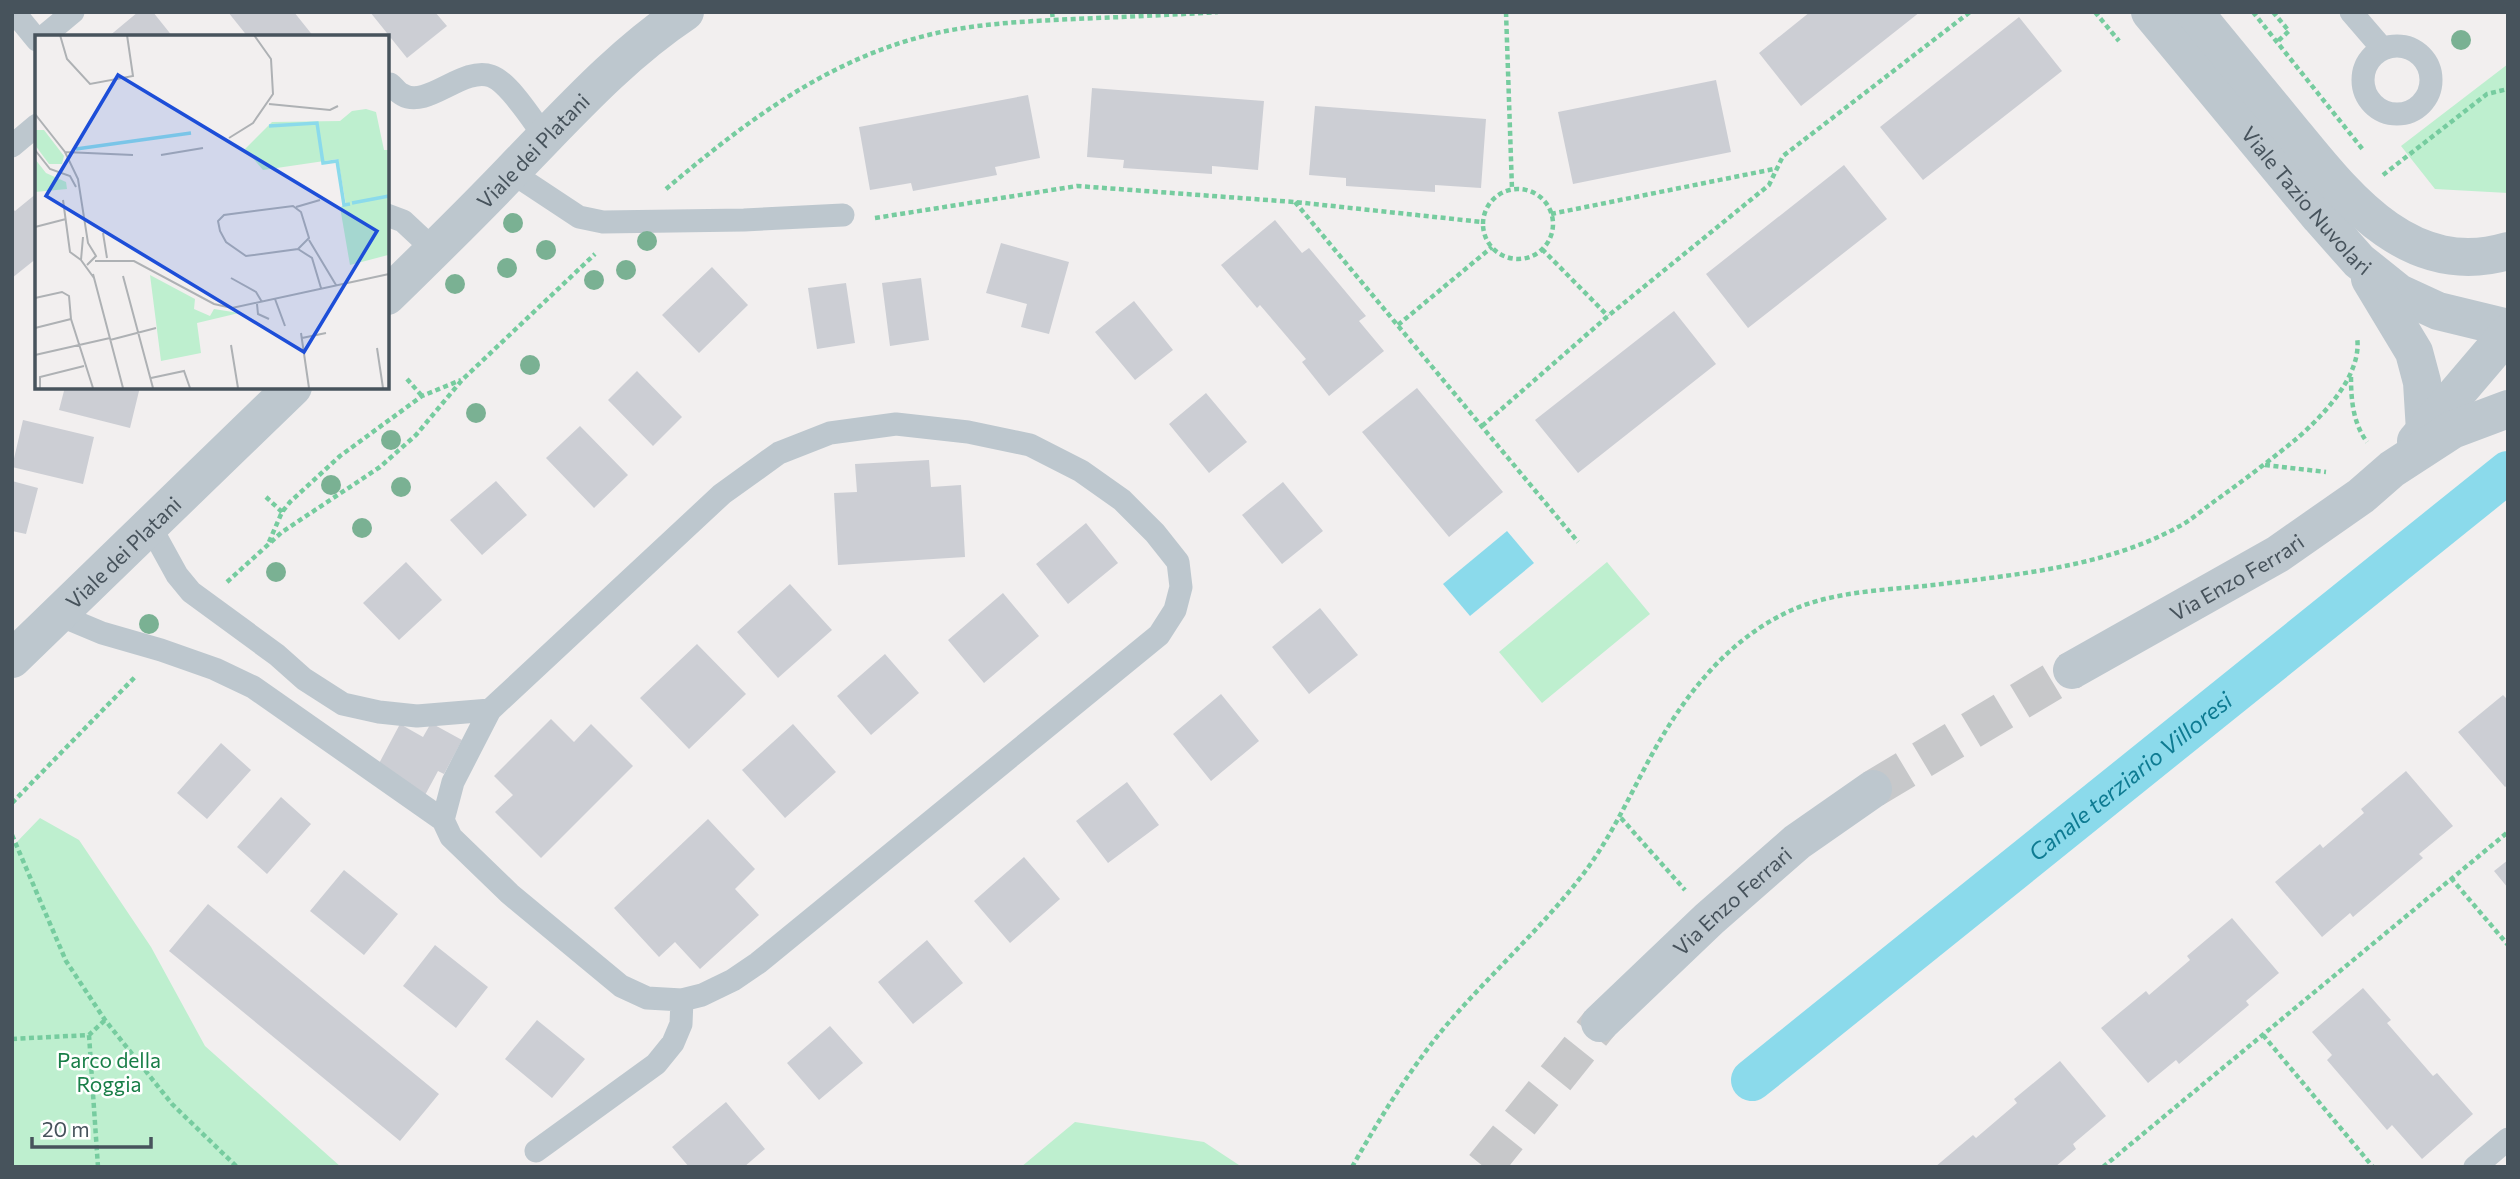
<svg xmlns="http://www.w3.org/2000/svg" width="2520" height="1179" font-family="Commissioner,sans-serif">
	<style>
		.green { fill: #beefcf }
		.water { fill: #8bdaeb }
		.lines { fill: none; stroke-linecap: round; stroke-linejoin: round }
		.canal { stroke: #8bdaeb; stroke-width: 42 }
		.building { fill: #ccced4 }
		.street-tunnel { stroke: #c7c8ca; stroke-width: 38; stroke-dasharray: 38 19; stroke-linecap: butt }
		.path { stroke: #76cc9f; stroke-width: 4.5; stroke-dasharray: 5 3.5; stroke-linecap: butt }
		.lane { stroke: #bdc7ce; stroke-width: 23 }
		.street { stroke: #bdc7ce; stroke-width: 38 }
		.tree { fill: #7ab193 }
		.labels { text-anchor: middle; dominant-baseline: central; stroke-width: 5; stroke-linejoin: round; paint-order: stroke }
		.street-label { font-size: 21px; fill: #47535c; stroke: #fff }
		.park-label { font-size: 21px; fill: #187e47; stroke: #fff }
		.water-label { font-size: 23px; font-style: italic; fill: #0e7b92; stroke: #fff }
		.inset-river { fill: none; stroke: #8bdaeb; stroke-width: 3.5 }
		.inset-road { fill: none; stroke: #aeb1b4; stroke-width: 2 }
		.view { fill: #1d4ed8; fill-opacity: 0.15; stroke: #1d4ed8; stroke-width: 3.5 }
		.inset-edge { fill: none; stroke: #47535c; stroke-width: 3.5 }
	</style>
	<rect width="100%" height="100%" fill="#f2efef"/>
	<path class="green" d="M2508,64V193L2435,189L2401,146Z
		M1607,562L1650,614L1542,703L1499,652Z
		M40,818L79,840L151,947L205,1046L341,1167H12V847Z
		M1075,1122L1204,1142L1242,1167H1021Z"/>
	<path class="water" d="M1507,531L1534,563L1470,616L1443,584Z"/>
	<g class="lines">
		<path class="canal" id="s1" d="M1752,1080L2508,472"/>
	</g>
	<path class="building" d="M138,12H153L173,37H108Z
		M228,12H294L314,37H248Z
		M370,12H435L447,26L407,58Z
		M1810,12H1920L1801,106L1759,53Z
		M2019,17L2062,71L1923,180L1880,127Z
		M1716,80L1731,152L1573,184L1558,112Z
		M1092,88L1264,101L1258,170L1212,166V174L1123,168L1124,160L1087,157Z
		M1028,95L1040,158L995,167L997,175L913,191L911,183L870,190L859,127Z
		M1315,106L1486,119L1481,188L1435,185V192L1346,186V178L1309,175Z
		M1844,165L1887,219L1748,328L1706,274Z
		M37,193V258L12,278V208L15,211Z
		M1275,220L1302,253L1309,248L1366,316L1359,321L1384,351L1329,396L1302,362L1306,359L1260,305L1257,308L1221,265Z
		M1001,243L1069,262L1049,334L1021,327L1027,304L986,293Z
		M712,267L748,305L699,353L662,315Z
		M921,278L929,340L890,346L882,283Z
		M846,283L855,343L817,349L808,288Z
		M1134,301L1173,350L1135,380L1095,332Z
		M1674,311L1716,364L1578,473L1535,420Z
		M637,371L682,417L653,446L608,400Z
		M65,387H140L130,428L59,410Z
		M1417,388L1503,492L1449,537L1362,432Z
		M1206,393L1247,442L1209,473L1169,424Z
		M23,420L94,437L83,484L12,467Z
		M580,426L628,475L594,508L546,458Z
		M929,460L931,487L961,485L965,557L838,565L834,493L857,492L855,464Z
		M12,481L38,488L26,534L12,531Z
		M496,481L527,515L482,555L450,520Z
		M1283,482L1323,531L1282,564L1242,515Z
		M1086,523L1118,563L1068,604L1036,564Z
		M406,562L442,600L399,640L363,603Z
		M790,584L832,630L778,678L737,632Z
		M1003,593L1039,636L984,683L948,640Z
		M1320,608L1358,655L1309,694L1272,647Z
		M697,644L746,694L689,749L640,698Z
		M885,654L919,693L871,735L837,696Z
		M1221,694L1259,741L1211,781L1173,734Z
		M2503,695L2506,698L2508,696V785L2505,787L2458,732Z
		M551,719L574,742L591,724L633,766L541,858L495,812L513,795L494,776Z
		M431,723L462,740L444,774L438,771L424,797L375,771L400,724L423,737Z
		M793,724L836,772L785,818L742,770Z
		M221,743L251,770L207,819L177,793Z
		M2406,771L2453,826L2419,854L2423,858L2353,917L2350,913L2322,937L2275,882L2320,844L2323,848L2364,813L2361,809Z
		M1127,782L1159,825L1108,863L1076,821Z
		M281,797L311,824L267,874L237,847Z
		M708,819L755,869L735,889L759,915L700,969L675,942L659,957L614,908Z
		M1024,857L1060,899L1010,943L974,901Z
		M2508,860V888L2494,871Z
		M344,870L398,914L364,955L310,911Z
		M208,904L439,1094L400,1141L169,951Z
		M2232,918L2279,973L2246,1001L2249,1005L2179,1064L2176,1060L2148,1083L2101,1028L2146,991L2149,995L2190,960L2187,956Z
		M927,940L963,983L913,1024L878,982Z
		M435,945L488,987L456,1028L403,986Z
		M2363,988L2391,1020L2387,1023L2433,1076L2437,1073L2473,1114L2422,1159L2392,1125L2387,1130L2327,1060L2332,1055L2312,1032Z
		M537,1020L585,1059L552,1098L505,1059Z
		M830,1026L863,1063L819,1100L787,1063Z
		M2060,1061L2106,1116L2073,1144L2076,1149L2055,1167H1935L1973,1135L1976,1138L2017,1103L2014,1099Z
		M726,1102L765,1149L744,1167H689L672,1147Z"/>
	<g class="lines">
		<path class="street-tunnel" d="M1873,789L2072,670
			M1484,1167L1600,1023"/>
		<path class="path" d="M1052,12L1053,20
			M1506,12L1512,189
			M2095,12L2119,41
			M2253,12L2364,151
			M2273,12L2289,31L2278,41
			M2383,175L2487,94L2508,89
			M666,189C750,118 836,53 946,31C988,23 1031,21 1074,19C1122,17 1170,15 1218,12
			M1483 224a35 35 0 1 1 70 0a35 35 0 1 1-70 0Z
			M1295,202L1578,542
			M1551,214L1774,169
			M875,218L1077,186L1295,202L1482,222
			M1542,249L1608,316
			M1398,325L1492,247
			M2351,377C2351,400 2353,423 2367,442
			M407,379L422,396
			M1482,426L1608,316L1769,185L1783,156L1970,12
			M2265,465L2326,472
			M266,497L282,512
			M269,542L282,512L290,502L340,456L422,396L461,380
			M227,582L282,532L380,467L416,435L462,380L595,254
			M12,803L136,676
			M1621,818L1685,890
			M12,835L66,961L105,1020L172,1104L237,1167
			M2451,878L2508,945
			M89,1035L98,1167
			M2263,1035L2373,1167
			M12,1039L89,1035L105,1020
			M1352,1167C1380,1118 1408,1072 1444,1028C1489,975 1542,928 1584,873C1611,837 1629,797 1650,758C1683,697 1727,639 1792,610C1837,590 1893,590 1942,584C2021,574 2107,566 2178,527C2190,521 2201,511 2212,503C2240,483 2268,462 2295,440C2322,417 2363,375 2357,337
			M2103,1167L2508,832"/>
		<path class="lane" d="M14,12L37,40
			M2351,12L2382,48
			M43,37L73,12
			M2363 80a34 34 0 1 1 68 0a34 34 0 1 1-68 0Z
			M390,84C394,87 398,93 403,95C427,109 463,66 491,76C509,82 533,121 545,137
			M12,146L37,125
			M511,172L579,217L603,222L744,220L843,215
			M387,215L403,221L434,250
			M896,424L968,432L1030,445L1081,471L1122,500L1155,533L1178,562L1181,587L1175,610L1159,635L758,963L733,980L702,995L682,1000L647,998L621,986L510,894L451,837L443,820L453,782L490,710L722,494L779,453L830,433Z
			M150,526L177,575L191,592L277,655L304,679L343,704L379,712L417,716L490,710
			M59,615L102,633L161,650L215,669L253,687L443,820
			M536,1151L656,1064L673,1043L681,1024L682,1000
			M2475,1167L2508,1139"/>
		<g class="street">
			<path id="s2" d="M2150,12L2320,217L2359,261L2399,293L2438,311L2508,328"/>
			<path d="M2194,12C2225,50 2256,87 2286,124C2342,192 2406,281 2508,251"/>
			<path d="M2370,279L2414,352L2422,382L2425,431"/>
			<path id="s3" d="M387,296C429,255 471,214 512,171C567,115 619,56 685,12"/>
			<path d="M2416,441L2508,333"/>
			<path id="s4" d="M12,659L293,387"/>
			<path id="s5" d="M2072,670L2278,554L2361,496L2392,469L2452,430L2508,409"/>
			<path id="s6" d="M1600,1023L1709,919L1797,842L1873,789"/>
		</g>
	</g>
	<g class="tree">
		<circle cx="2461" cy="40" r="10"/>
		<circle cx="513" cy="223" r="10"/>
		<circle cx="647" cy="241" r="10"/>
		<circle cx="546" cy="250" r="10"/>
		<circle cx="507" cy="268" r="10"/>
		<circle cx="626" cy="270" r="10"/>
		<circle cx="594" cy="280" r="10"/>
		<circle cx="455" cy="284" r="10"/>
		<circle cx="530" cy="365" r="10"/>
		<circle cx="476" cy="413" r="10"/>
		<circle cx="391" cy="440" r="10"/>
		<circle cx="331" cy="485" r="10"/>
		<circle cx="401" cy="487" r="10"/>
		<circle cx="362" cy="528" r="10"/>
		<circle cx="276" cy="572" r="10"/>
		<circle cx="149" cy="624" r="10"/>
	</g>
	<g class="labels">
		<g class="street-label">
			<text stroke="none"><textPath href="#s3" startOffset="206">Viale dei Platani</textPath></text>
			<text stroke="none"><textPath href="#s2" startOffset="245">Viale Tazio Nuvolari</textPath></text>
			<text stroke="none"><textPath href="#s4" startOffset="154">Viale dei Platani</textPath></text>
			<text stroke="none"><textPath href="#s5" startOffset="189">Via Enzo Ferrari</textPath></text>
			<text stroke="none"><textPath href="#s6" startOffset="180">Via Enzo Ferrari</textPath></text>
		</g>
		<g class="park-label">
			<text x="109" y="1059">Parco della<tspan x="109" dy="24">Roggia</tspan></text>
		</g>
		<g class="water-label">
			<text stroke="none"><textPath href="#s1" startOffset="485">Canale terziario Villoresi</textPath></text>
		</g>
	</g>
	<g transform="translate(35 35)">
		<rect width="354" height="354" fill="#f2efef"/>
		<path d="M331,74L341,77L349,115H353V220L315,230L305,172L311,170L303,124L228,135L210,114L237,87L305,86L317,76ZM0,95H9L29,121L27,129H14L0,110ZM0,124L11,138L31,147L32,154L0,157ZM115,240L160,264L159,274L175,281L179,274L204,278L162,288L166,318L126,326Z" fill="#beefcf"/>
		<path class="inset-river" d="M234,91L282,88L288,128L302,126L309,170L315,169M41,114L156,98M317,168L354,161"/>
		<path class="inset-road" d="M25,0L32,24L55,49L98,41L92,0M234,69L295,75L303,71M0,79L30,117L43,144L53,208L61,221L52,230M194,103L218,88L238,59L236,24L219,0M0,115L15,134L35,141L41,152M30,117L98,120M126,120L168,113M28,165L35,217L46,225M258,171L266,177L274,203L263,214L211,221L191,207L185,196L183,186L189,180ZM261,172L285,165M0,192L31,184M68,198L72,223M48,202L46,225L59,243M274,205L301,250M263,214L277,223L286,253M60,226H99L179,269L197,273L354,239M58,239L88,353M88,241L118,353M196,243L221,257L227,267M0,263L27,257L34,261L36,284L58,353M240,264L250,291M222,269L223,279L234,284M0,293L36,284M266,298L274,353M267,303L291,298M75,305L121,293M196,310L203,353M342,313L348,353M0,320L75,303M116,343L149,336L155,353M5,353V342L49,331"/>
		<path class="view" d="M83,40L342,196L269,317L11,161Z"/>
		<rect width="354" height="354" class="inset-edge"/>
	</g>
	<rect width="2520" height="1179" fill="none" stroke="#47535c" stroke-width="28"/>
	<path d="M32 1137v10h119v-10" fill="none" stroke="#47535c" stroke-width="3.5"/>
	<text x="42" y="1137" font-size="21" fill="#47535c" stroke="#ffffff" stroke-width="5" paint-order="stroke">20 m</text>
</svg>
